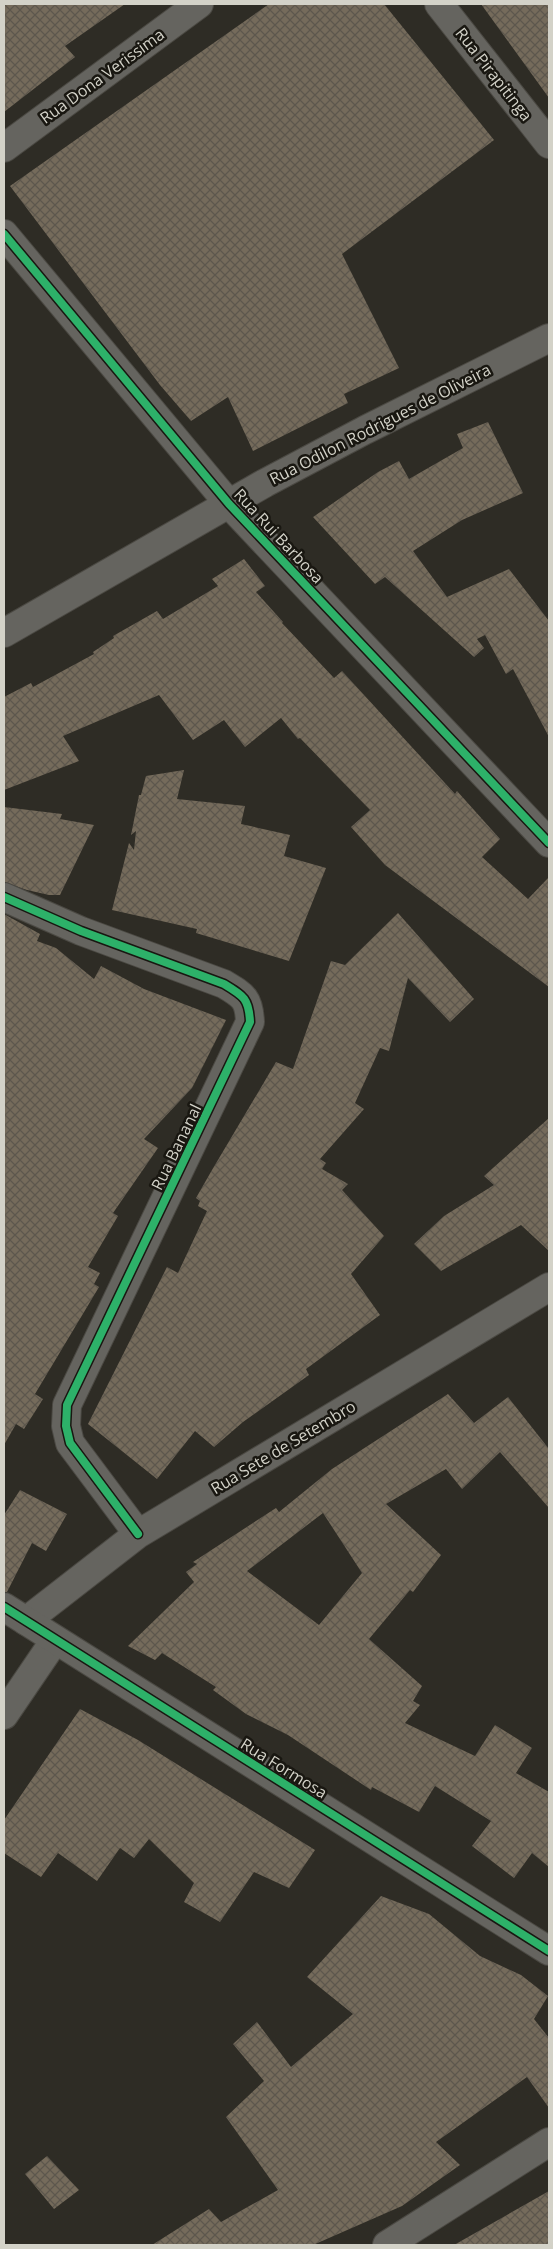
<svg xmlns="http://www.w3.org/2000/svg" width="553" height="2249" font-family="'Open Sans',sans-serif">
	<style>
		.building { fill: url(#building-cross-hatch); fill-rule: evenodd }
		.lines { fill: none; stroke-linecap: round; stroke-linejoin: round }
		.street-casing { stroke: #4b4943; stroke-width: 30 }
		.secondary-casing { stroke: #4b4943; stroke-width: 30 }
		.street { stroke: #65645f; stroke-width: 28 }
		.secondary { stroke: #65645f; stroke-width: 28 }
		.cycleway-casing { stroke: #191711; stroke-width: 11 }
		.cycleway { stroke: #2db169; stroke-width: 8 }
		.labels { text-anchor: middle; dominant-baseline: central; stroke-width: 5; stroke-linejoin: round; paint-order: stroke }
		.street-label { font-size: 16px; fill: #d3d2c8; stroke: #191711 }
	</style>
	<defs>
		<pattern id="building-cross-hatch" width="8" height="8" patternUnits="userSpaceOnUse" patternTransform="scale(1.25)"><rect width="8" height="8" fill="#756b5b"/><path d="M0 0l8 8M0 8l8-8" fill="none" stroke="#5d574d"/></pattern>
	</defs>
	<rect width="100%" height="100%" fill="#2e2c25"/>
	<path class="building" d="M4,4H125L65,46L75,57L4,112Z
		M269,4H384L494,140L342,254L399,368L344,394L348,403L253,451L228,397L191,421L160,385L10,186Z
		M481,4H549V98Z
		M488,422L523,493L462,520L413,551L447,597L509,569L549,621V737L513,669L506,674L485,635L477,639L484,648L474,657L385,577L375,584L313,517L378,472L399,461L409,479L463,448L457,434Z
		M244,559L265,586L256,592L283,622L282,623L334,678L342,671L455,794L457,791L500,839L482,857L528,899L549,877V987L385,865L351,827L370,810L300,738L298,739L281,718L245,747L224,720L193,740L159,695L63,736L79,761L4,790V697L31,683L33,687L94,654L93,652L114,638L113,636L157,611L163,619L218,586L212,579Z
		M184,770L177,799L245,806L241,824L290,835L284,856L326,868L289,961L196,933L197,929L112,910L129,843L134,850L136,831L131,835L139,795H141L146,776Z
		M4,807L62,814L60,819L94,825L60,895H49L27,890L4,882Z
		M398,913L474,999L450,1022L408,978L389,1051L380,1048L355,1103L364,1109L320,1159L326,1163L322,1169L348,1184L342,1190L384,1236L351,1274L380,1315L306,1369L309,1375L243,1422L214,1447L195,1431L157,1479L88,1424L167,1267L178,1273L207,1211L198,1206L200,1201L196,1198L212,1170L276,1062L293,1069L331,961L345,965Z
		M4,914L40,934L37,941L56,948L94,979L101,966L144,989L226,1020L192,1088L144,1139L158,1148L113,1213L118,1216L88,1267L100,1273L94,1284L99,1287L35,1394L43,1399L24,1429L16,1424L4,1445Z
		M549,1118V1251L521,1225L441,1271L414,1244L444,1216L494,1185L484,1176Z
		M448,1394L474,1423L508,1397L549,1449V1508L500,1452L462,1489L446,1469L386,1504L441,1555L413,1592L410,1590L369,1639L422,1686L413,1701L420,1705L405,1723L475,1756L495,1725L532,1748L516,1773L549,1792V1867L532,1853L514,1878L472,1846L491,1821L435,1786L419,1812L372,1787L371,1790L288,1735L246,1714L213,1690L216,1687L162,1653L155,1660L128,1646L194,1582L186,1572L197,1564L193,1562L276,1508L279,1512L332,1469ZM323,1513L362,1573L319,1625L247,1571Z
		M20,1490L67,1514L46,1551L32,1543L7,1592H4V1515Z
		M80,1709L138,1740L315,1850L289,1888L254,1872L220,1922L184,1902L194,1883L149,1839L134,1858L120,1848L97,1881L58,1853L41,1877L4,1853V1820Z
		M381,1896L429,1914L480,1956L521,1975L548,1996L534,2019L549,2038V2108L527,2077L436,2142L460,2165L402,2206L313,2245H152L209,2209L221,2222L278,2190L226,2117L264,2081L233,2044L257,2022L291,2067L353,2014L307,1977Z
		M47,2156L79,2190L54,2209L25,2174Z
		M549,2191V2245H454Z"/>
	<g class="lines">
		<defs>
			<path id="street" d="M439,4L549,144
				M4,148L199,4
				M4,234L229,504L549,843
				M4,633L265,483L365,430L549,338
				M4,897L81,931L224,984C244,996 249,999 250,1022L67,1405L66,1426L70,1443L138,1534
				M26,1621L138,1534L549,1287
				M4,1715L55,1640"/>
			<path id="secondary" d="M4,1607L549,1951
				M387,2245L549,2142"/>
		</defs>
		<use href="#street" class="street-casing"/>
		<use href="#secondary" class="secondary-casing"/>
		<use href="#street" class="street"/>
		<use href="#secondary" class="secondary"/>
		<defs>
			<path id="cycleway" d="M4,234L229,504L549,843
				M4,897L81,931L224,984C244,996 249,999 250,1022L67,1405L66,1426L70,1443L138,1534
				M4,1607L549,1951"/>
		</defs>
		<use href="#cycleway" class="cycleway-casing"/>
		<use href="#cycleway" class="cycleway"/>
	</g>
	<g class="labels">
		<g class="street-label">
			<text transform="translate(494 74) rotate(52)">Rua Pirapitinga</text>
			<text transform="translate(102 76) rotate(-36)">Rua Dona Verissima</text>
			<text transform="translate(380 424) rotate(-27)">Rua Odilon Rodrigues de Oliveira</text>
			<text transform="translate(279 536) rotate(47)">Rua Rui Barbosa</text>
			<text transform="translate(176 1147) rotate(-64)">Rua Bananal</text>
			<text transform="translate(283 1447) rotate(-31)">Rua Sete de Setembro</text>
			<text transform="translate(284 1768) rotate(32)">Rua Formosa</text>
		</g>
	</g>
	<rect width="553" height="2249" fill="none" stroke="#d3d2c8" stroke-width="10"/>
</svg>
